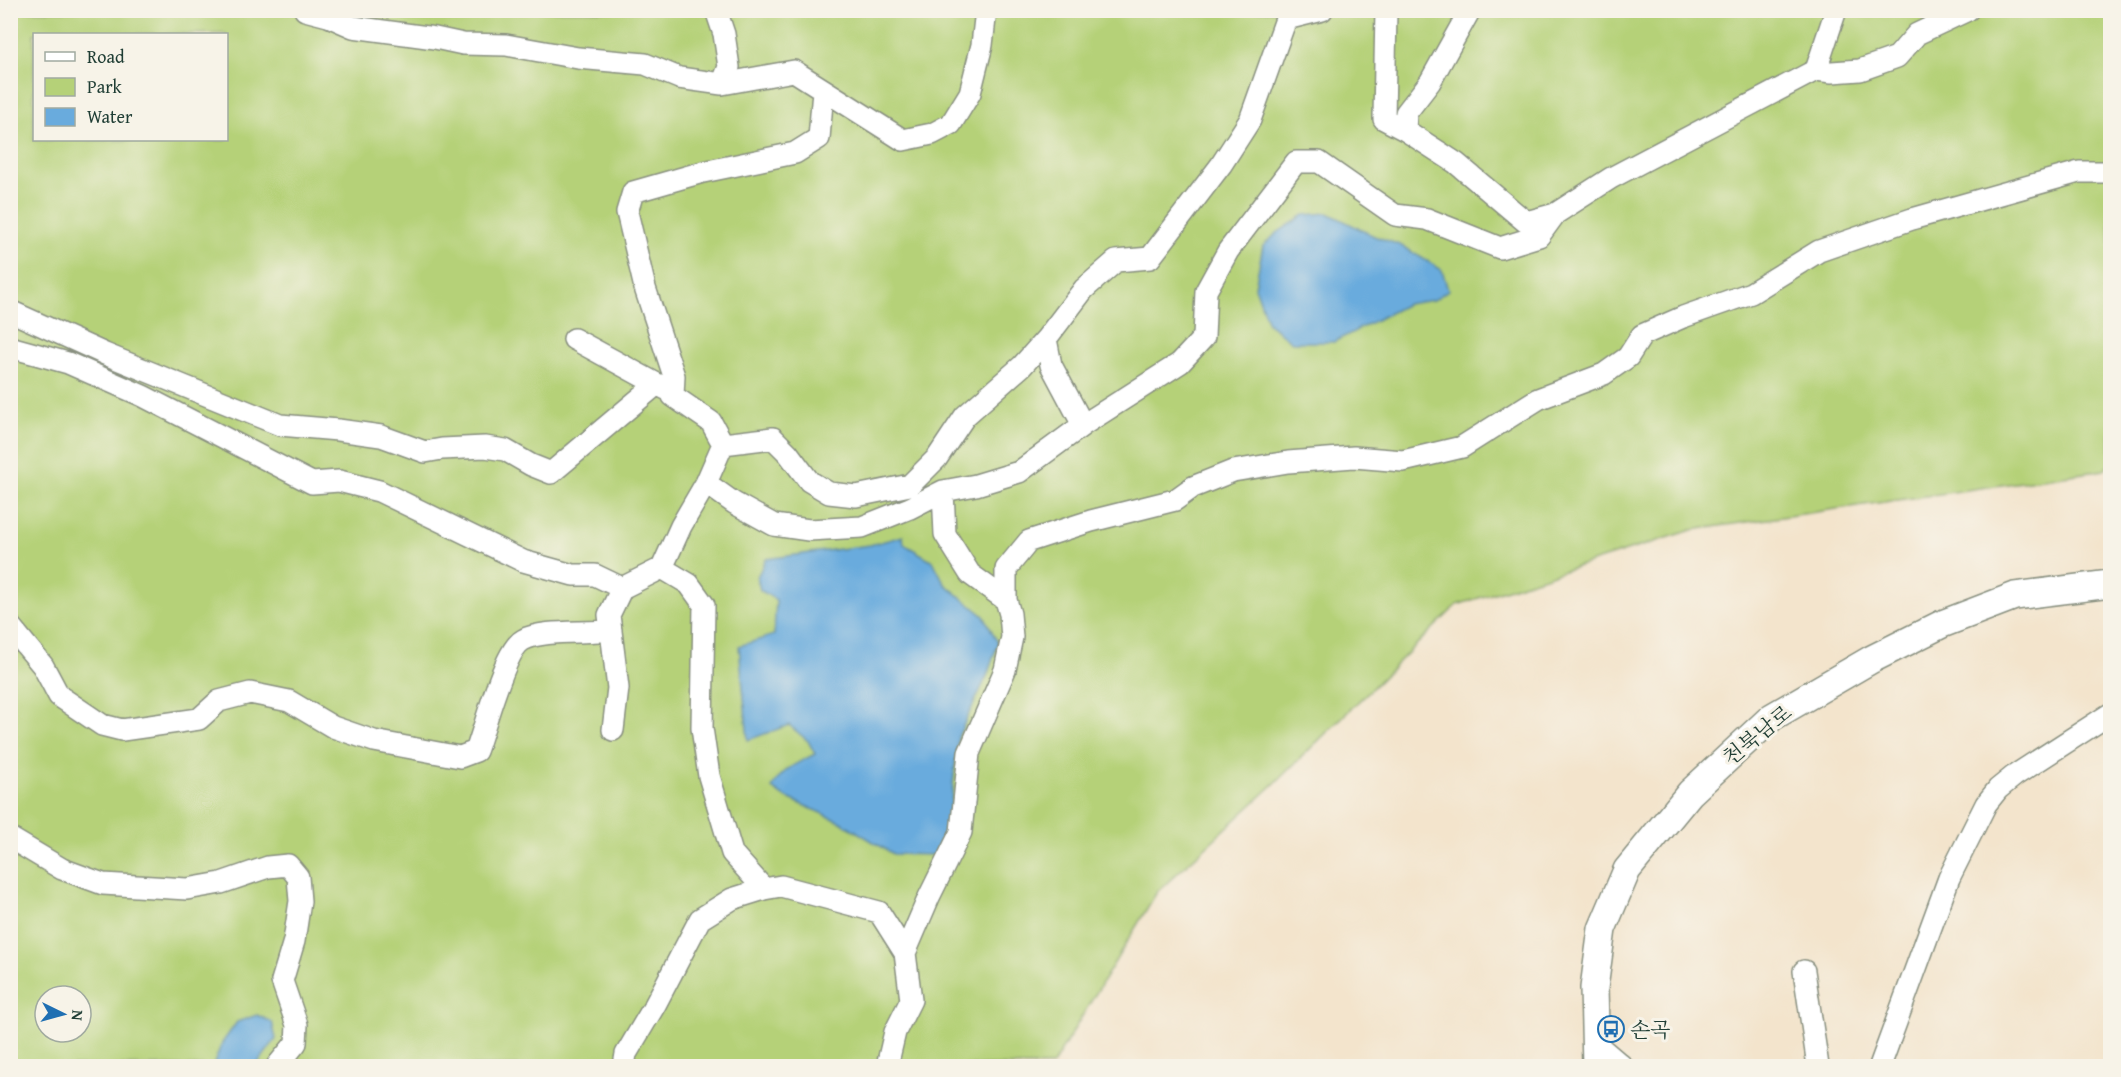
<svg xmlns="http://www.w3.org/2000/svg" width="2121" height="1077" font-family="'Gentium Book Plus','Noto Serif KR',serif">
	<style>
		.green { fill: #b5d178; stroke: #6a8756; stroke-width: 1.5; fill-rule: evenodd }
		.water { fill: #69abdd; stroke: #447488; stroke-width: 1.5 }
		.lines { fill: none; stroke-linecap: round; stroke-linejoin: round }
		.minor-casing { stroke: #899080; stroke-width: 24 }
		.major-casing { stroke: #899080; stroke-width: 30 }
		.minor { stroke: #fff; stroke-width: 21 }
		.major { stroke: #fff; stroke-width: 27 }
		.labels { text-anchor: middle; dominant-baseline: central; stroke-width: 6; stroke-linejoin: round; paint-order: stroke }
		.street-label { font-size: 21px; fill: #1f3d34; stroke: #f7f3e8 }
		.poi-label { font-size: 21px; fill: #1f3d34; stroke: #f7f3e8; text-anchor: start }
	</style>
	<rect width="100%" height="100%" fill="#f7f3e8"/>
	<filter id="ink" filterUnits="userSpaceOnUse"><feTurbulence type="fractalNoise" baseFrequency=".0167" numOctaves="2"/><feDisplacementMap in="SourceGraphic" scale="12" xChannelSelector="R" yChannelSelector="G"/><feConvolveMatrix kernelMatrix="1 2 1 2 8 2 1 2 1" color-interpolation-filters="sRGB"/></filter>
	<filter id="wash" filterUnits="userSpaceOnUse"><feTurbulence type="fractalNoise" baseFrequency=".008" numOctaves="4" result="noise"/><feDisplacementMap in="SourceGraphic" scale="24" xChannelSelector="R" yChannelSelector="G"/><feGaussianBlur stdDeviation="1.35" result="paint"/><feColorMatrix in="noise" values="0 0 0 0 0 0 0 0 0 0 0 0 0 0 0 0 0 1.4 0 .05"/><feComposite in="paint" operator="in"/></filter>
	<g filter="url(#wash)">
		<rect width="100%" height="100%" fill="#f3e4cc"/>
		<path class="green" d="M10,11H2110V462L2104,470L1692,530L1457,605L1272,786L1157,892L1052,1066H11ZM34,34H226V140H34ZM45,996H81V1032H45Z"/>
		<path class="water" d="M1328,213L1374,236L1400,245L1442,270L1448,290L1434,300L1407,304L1334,342H1292L1268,323L1255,287L1263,246L1277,233L1304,215Z
			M903,536L904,544L933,561L945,584L984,616L998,643L987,676L958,737L949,823L934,855L893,854L841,822L783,796L772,788C783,768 796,764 815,754L808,741L789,725L748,740L739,646L774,635L776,600L760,590L757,577L766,559L870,545Z
			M257,1015L272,1022L276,1039L256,1066H213L222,1043L237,1022Z"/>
	</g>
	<g filter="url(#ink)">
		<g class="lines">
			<defs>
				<path id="minor" d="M305,10L328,16L353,27L435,38L463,44L506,45L578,58L645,64L679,78L722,84L729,67L724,34L716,10
					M1284,10L1286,19L1322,10
					M1386,10L1384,119L1405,130
					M1470,10L1430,82L1406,113L1405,130L1456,163L1526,222L1555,214L1611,178L1816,70L1832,72L1860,70L1897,57L1917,34L1968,10
					M1816,70L1836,10
					M722,84L794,71L903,140L932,134L951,124L970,93L982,45L986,10
					M10,311L105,354L280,425L338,430L381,436L425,452L442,449L485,447L505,450L531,465L551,473L657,384
					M574,339L666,389
					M10,347L68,363L143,396L312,483L339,481L379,491L523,561L573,575H595L622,588L662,568L681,526L706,483
					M1083,425L1051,365L1046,339L1084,289L1116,261L1150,258L1221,165L1250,120L1286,19
					M723,444L711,422L673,396L674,376L645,288L627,212L633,192L703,172L795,153L819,138L823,91
					M943,491L910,508L862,527L809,530L774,525L734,503L706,483L723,444L773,438L788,453L809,481L829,493L856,496L910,485L937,458L965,416L1022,366L1046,339
					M662,568L689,584L704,605L702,728L709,776L732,853L764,889L781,886L879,912L905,953
					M1006,600L970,574L945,534L943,491L976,485L1019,472L1083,425L1180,363L1204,337L1206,291L1228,251L1296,162H1319L1395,215L1427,219L1500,248L1539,236L1555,214
					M10,626L43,666L59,696L102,725L122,730L199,719L219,701L250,693L289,701L333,727L374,741L460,757L476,751C485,728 504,650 523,640C543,629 587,634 611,630
					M613,730L618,688L609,615L622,588
					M10,838L62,869L103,884L187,889L221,883L268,867L288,865L298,877L300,901L294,941L282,981L297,1025L296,1043L277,1066
					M1804,971L1818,1066
					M1595,1043L1622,1066
					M624,1066L626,1054L655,1005L700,919L732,899L764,889
					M887,1066L895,1032L911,1000L905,953L929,897L961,832L969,753L1005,670L1012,637L1010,614L1006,600V569L1029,541L1091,521L1175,500L1193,487L1233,471L1288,462L1354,457L1403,461L1462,447L1538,399L1604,374L1628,357L1642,335L1683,317L1751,293L1819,251L1912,219L2079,172H2110
					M1880,1066L1949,878L1986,804L1998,789L2014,776L2110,714"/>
				<path id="major" d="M1596,1066L1594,988L1602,929L1627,870L1690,793L1772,717L1872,659L1942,624L2015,596L2110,584"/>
			</defs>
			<use href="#minor" class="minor-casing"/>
			<use href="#major" class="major-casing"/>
			<use href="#minor" class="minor"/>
			<use href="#major" class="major"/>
		</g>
	</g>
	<defs>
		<symbol id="bus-ring" viewBox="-11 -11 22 22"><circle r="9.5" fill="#f7f3e8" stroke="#1f6fb2" stroke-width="1.5"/><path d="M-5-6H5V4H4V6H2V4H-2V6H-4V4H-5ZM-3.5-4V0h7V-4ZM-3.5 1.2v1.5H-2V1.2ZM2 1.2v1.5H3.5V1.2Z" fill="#1f6fb2"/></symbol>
	</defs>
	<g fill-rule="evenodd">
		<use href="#bus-ring" x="1596" y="1014" width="30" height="30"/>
	</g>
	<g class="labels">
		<g class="street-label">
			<text transform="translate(1757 735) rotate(-39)">천북남로</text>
		</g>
		<g class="poi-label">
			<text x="1630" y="1029">손곡</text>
		</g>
	</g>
	<rect width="2121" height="1077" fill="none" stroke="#f7f3e8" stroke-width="36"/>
	<rect x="33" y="33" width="195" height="108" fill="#f7f3e8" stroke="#a1aaa0" stroke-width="1.5"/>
	<rect x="45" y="52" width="30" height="9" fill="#ffffff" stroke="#a1aaa0" stroke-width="1.5"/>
	<text x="87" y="63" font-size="18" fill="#1f3d34">Road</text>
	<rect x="45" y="78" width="30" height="18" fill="#b5d178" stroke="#a1aaa0" stroke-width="1.5"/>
	<text x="87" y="93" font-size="18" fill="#1f3d34">Park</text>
	<rect x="45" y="108" width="30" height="18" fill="#69abdd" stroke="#a1aaa0" stroke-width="1.5"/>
	<text x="87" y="123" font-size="18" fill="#1f3d34">Water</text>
	<g transform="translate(63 1014) rotate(95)"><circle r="28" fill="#f7f3e8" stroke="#a1aaa0" stroke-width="1.5"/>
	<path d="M0-4.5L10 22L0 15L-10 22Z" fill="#1f6fb2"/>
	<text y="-9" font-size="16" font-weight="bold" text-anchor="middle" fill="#1f3d34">N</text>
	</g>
</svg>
